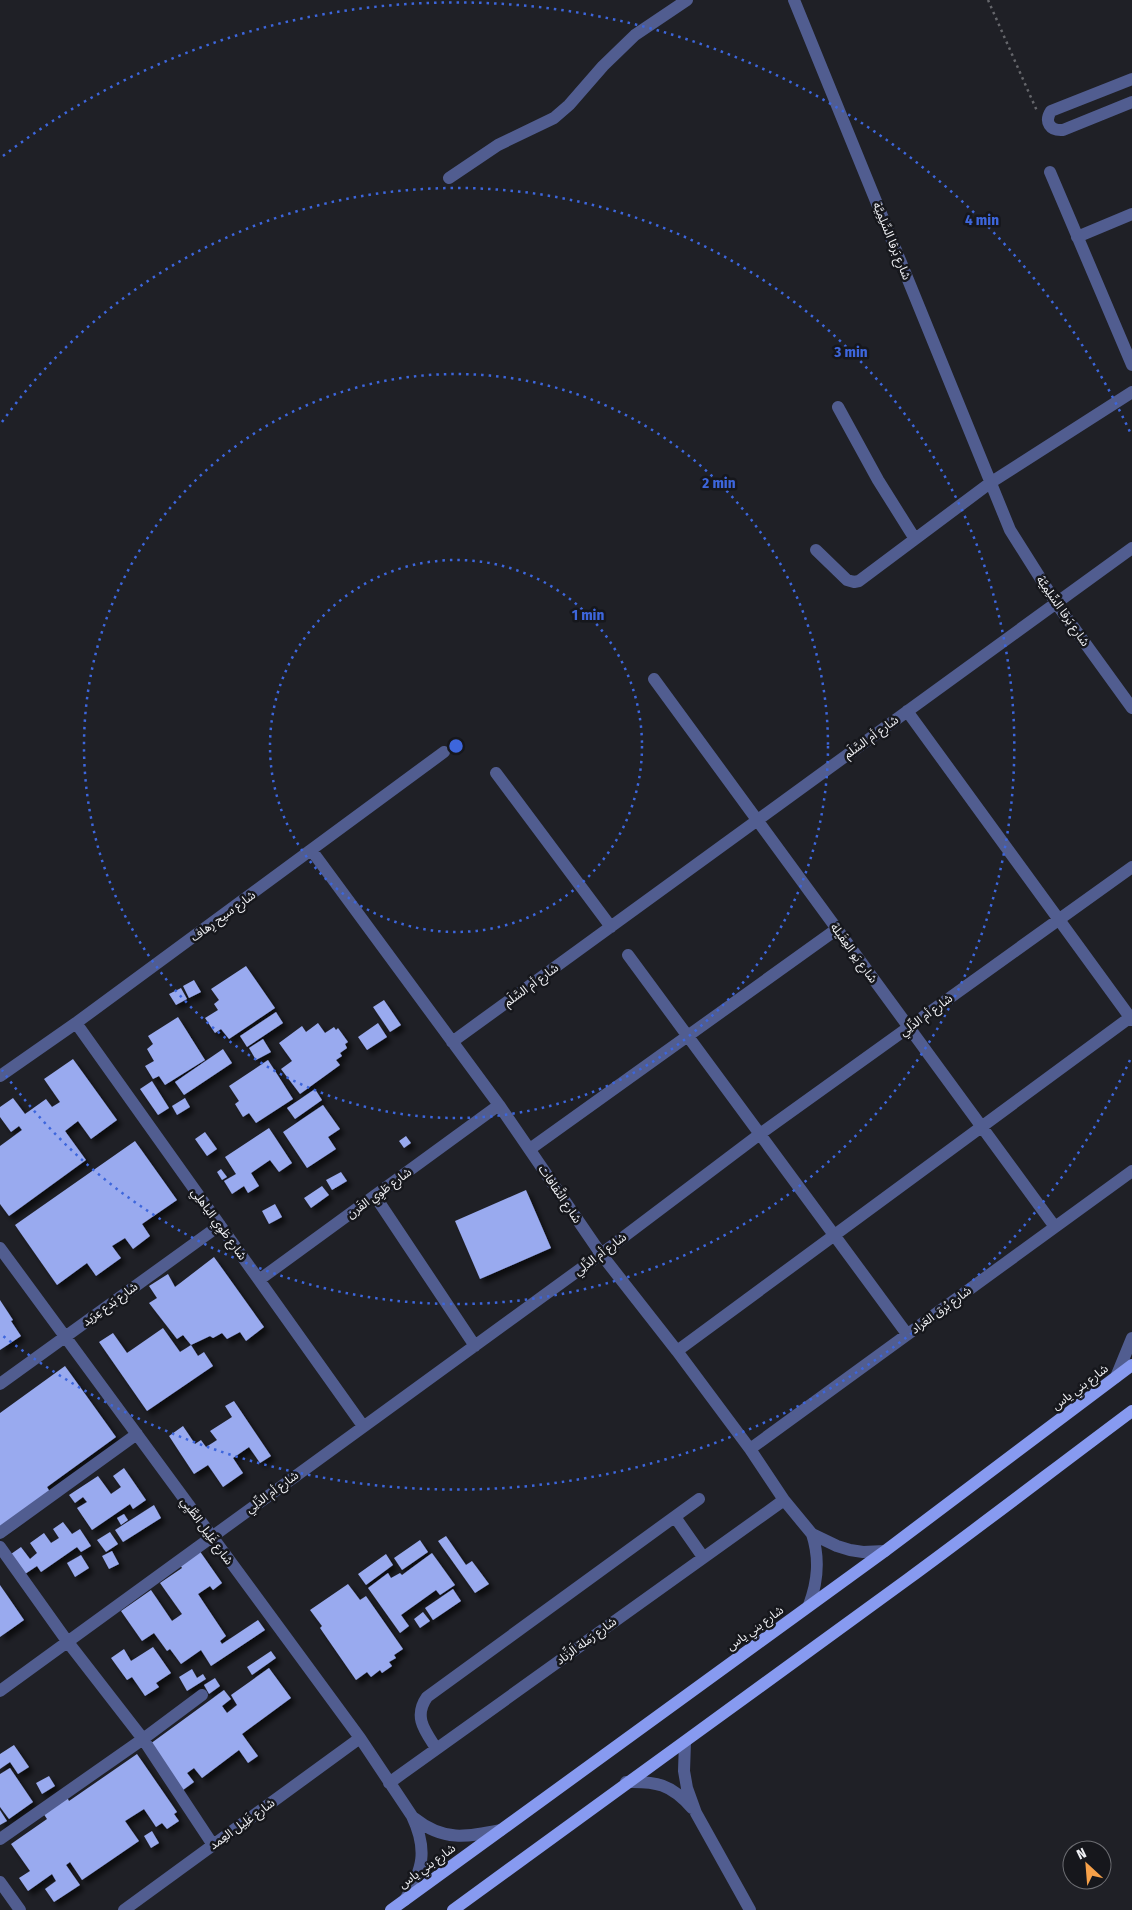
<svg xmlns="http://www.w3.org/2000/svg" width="1132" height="1910" font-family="'Fira Sans Condensed','Noto Sans Arabic',sans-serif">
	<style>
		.building { fill: #99aaef; filter: url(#shadow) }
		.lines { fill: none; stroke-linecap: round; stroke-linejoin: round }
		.path { stroke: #65666b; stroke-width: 2.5; stroke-dasharray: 2.5 4; stroke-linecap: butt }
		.minor { stroke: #515d90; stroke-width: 12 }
		.major { stroke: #879af0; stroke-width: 12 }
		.ring { fill: none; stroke: #3d66dc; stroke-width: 2.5; stroke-dasharray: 2.5 5 }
		.labels { text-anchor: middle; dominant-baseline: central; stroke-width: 5; stroke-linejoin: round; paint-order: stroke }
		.street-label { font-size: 12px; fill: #f0f1f5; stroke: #16171c }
		.centre { fill: #3d66dc; stroke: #16171c; stroke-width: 2.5 }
		.ring-label { font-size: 15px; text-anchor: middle; font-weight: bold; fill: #3d66dc; stroke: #16171c; stroke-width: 5; stroke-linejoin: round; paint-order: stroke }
	</style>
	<defs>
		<filter id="shadow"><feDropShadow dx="4.5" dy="4.5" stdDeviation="2.5" flood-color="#0009"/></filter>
	</defs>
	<rect width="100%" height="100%" fill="#1f2026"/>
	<path class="building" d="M246,966L275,1008L229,1039L221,1029L215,1033L205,1018L218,1010L214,1004L219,1000L211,989Z
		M194,980L201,992L189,998L183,986Z
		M181,988L187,999L176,1005L169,994Z
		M384,1000L401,1025L390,1032L373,1007Z
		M276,1012L283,1023L247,1047L240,1036Z
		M178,1017L205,1060L165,1085L159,1076L153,1079L145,1066L154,1061L147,1049L153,1044L148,1036Z
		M318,1023L325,1033L334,1027L336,1030L338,1028L348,1042L345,1044L347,1048L340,1053L342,1056L336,1060L340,1065L300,1094L281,1069L292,1061L279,1043L302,1026L306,1032Z
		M378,1023L387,1037L367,1050L358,1037Z
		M263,1039L271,1052L256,1060L249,1048Z
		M223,1049L232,1063L184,1095L175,1082Z
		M73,1059L117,1120L91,1139L78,1121L65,1131L86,1160L9,1216L0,1204V1146L22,1130L19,1126L11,1132L0,1117V1107L13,1098L25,1114L46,1099L52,1107L60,1102L44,1079Z
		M268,1060L293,1099L256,1123L249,1113L243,1117L235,1104L239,1101L229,1086Z
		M152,1081L169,1108L158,1115L140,1089Z
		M315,1089L322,1100L295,1119L287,1108Z
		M185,1098L190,1107L177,1115L172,1106Z
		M323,1105L340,1129L328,1137L336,1149L307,1168L283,1132Z
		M269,1128L292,1163L279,1172L270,1160L251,1173L259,1186L248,1193L244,1186L232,1194L224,1181L236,1174L225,1157Z
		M205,1132L217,1149L207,1156L195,1139Z
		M406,1136L411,1143L404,1148L399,1141Z
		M135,1141L177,1200L142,1224L150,1236L133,1249L125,1238L112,1246L121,1258L96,1276L87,1263L57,1285L15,1225Z
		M221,1169L227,1177L222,1180L217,1172Z
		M341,1172L347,1181L332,1190L326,1180Z
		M322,1186L329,1195L311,1208L304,1198Z
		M526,1190L551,1248L480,1279L455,1221Z
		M275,1204L282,1217L269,1224L262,1211Z
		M214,1257L264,1327L246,1341L240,1332L227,1339L222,1333L213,1338L210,1336L191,1345L183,1335L177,1339L149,1303L157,1298L149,1286L168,1274L175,1287Z
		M0,1300L13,1320L11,1321L21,1336L0,1350Z
		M163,1328L180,1352L191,1345L198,1356L204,1352L213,1366L147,1411L99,1342L113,1333L127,1353Z
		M65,1366L116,1437L47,1487L50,1492L0,1529V1413Z
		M234,1401L271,1456L260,1463L249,1447L233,1458L243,1473L223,1487L208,1465L194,1474L169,1436L183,1426L195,1444L201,1440L206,1447L217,1440L210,1431L232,1417L225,1406Z
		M124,1468L146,1500L133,1509L130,1504L92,1530L77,1508L87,1502L83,1497L75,1503L69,1495L98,1476L111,1494L121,1487L113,1476Z
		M154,1505L161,1518L123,1542L115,1530Z
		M124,1514L128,1520L121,1525L117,1518Z
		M63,1522L72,1534L80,1529L91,1546L81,1552L77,1547L41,1572L37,1566L25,1574L11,1554L21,1547L30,1559L37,1553L30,1543L44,1533L51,1543L59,1538L53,1529Z
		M110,1532L118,1544L106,1552L97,1540Z
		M446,1536L466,1565L472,1561L489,1584L475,1593L438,1541Z
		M420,1540L428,1552L402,1570L394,1558Z
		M199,1550L222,1583L213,1590L210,1586L198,1594L226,1636L220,1641L222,1644L258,1620L265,1630L211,1666L201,1650L181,1664L170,1649L167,1651L154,1633L142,1641L121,1611L151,1590L172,1621L182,1614L160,1583L182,1568L179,1563Z
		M112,1551L119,1564L109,1569L102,1556Z
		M432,1553L455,1585L440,1595L436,1590L401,1615L409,1626L400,1633L368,1588L388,1573L391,1578L400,1573L402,1575Z
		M386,1554L393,1565L366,1585L358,1574Z
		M81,1555L89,1568L75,1577L67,1563Z
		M348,1584L360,1600L366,1596L403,1649L394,1655L396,1658L389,1662L392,1666L382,1673L380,1670L371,1677L367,1672L356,1680L320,1628L322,1626L310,1610Z
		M0,1585L24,1620L0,1637Z
		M453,1589L461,1601L433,1620L425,1608Z
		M423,1612L430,1621L420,1628L414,1619Z
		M153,1647L171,1673L156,1683L159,1687L145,1696L132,1677L127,1680L111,1658L124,1649L131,1661Z
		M271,1651L276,1658L252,1675L247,1667Z
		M269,1668L291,1698L242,1734L258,1756L248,1763L239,1750L202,1778L194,1768L187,1773L194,1782L183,1790L150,1744L224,1690L231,1699L222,1706L227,1713L237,1705L231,1695Z
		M192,1669L197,1678L203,1674L206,1679L187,1691L179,1677Z
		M215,1678L220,1686L209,1694L204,1685Z
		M14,1745L29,1767L18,1774L10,1762L0,1769V1754Z
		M137,1754L177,1812L174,1814L179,1821L167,1829L162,1823L156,1827L144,1809L125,1821L139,1841L82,1880L70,1862L66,1865L80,1885L54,1902L45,1889L56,1881L52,1874L28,1891L19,1878L30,1871L11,1844L47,1819L43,1813L67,1797L69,1801Z
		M10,1768L33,1802L9,1819L0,1807V1774Z
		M49,1776L55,1786L42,1794L36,1783Z
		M0,1810L7,1821L0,1825Z
		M152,1831L159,1843L151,1848L144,1836Z"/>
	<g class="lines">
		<path class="path" d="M988,0L1037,111"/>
		<path class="minor" d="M794,0L1010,530L1056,603L1132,708
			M1132,79L1051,111C1044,122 1050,131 1063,130L1132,102
			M1050,172L1132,365
			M449,178L498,145L554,118L569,105L603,66L635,35L687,0
			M1077,237L1132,214
			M838,407L878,480L915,539
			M816,550L847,580L854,582L859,581L990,483L1132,392
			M654,679L1055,1227
			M907,711L1132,1020
			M496,773L611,927
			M312,851L499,1105L601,1254L677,1351L750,1449L784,1500L812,1534L837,1546L850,1550L863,1552L885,1551
			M628,955L907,1334
			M76,1023L363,1426
			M452,1042L1132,548
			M0,1076L76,1023L444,752
			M530,1149L837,929
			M375,1196L475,1346
			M0,1248L360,1738L412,1816C428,1850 423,1869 405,1900
			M259,1280L499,1105
			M677,1351L1132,1016
			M1116,1377L1132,1338
			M0,1384L220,1225
			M750,1449L1132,1171
			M675,1517L703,1557
			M0,1533L137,1434
			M0,1547L67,1641L143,1739L213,1845
			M809,1605C818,1581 820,1559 812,1534
			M0,1691L601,1254L760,1134L1132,867
			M685,1742L684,1771L687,1788L696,1813L750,1910
			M436,1748C425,1731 413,1717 427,1697L699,1499
			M626,1782C656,1781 671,1784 692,1808
			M389,1783L784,1500
			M414,1818C444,1842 467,1837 501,1830
			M0,1839L143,1739L202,1695
			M0,1882L20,1910
			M124,1910L360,1738"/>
		<path class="major" d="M391,1910L885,1551L1132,1365
			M453,1910C604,1799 757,1690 908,1579C983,1524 1057,1467 1132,1411"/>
	</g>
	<g class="ring">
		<circle cx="456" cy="746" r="186"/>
		<circle cx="456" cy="746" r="372"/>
		<path d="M2 422A558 558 0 1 1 2 1070"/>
		<path d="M1130 1060A744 744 0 0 1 3 1336M3 156A744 744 0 0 1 1130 432"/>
	</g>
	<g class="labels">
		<g class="street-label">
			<text transform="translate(892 241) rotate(68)">شارع بَرقا السِّلِمِيَّة</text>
			<text transform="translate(1063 611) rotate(55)">شارع بَرقا السِّلِمِيَّة</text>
			<text transform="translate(871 737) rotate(-36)">شارع أم السَّلَم</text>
			<text transform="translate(223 916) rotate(-36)">شارع سيح رِهاف</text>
			<text transform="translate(854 953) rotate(54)">شارع يَو العِقَيلة</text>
			<text transform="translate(531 985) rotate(-36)">شارع أم السَّلَم</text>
			<text transform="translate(926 1015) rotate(-36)">شارع أم الدِّلِي</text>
			<text transform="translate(379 1193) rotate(-36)">شارع طَوِي القَرن</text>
			<text transform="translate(560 1194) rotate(56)">شارع الثَّقافات</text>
			<text transform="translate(219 1224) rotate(54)">شارع طَوِي الياهلِي</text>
			<text transform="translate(600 1254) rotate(-37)">شارع أم الدِّلِي</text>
			<text transform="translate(110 1304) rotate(-36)">شارع بَدع عِرَيد</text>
			<text transform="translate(941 1310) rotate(-36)">شارع بُرق العَراد</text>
			<text transform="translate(1080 1387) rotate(-37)">شارع بني ياس</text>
			<text transform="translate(272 1492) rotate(-36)">شارع أم الدِّلِي</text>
			<text transform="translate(207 1531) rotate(54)">شارع غَلِيل الطَّيِي</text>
			<text transform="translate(755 1628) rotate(-36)">شارع بني ياس</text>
			<text transform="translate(586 1641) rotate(-36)">شارع رَملة اَلزِّناد</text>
			<text transform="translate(242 1824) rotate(-36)">شارع غَلِيل العِمد</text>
			<text transform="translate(427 1866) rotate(-36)">شارع بني ياس</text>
		</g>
	</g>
	<circle cx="456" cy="746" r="8" class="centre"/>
	<g class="ring-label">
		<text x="982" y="225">4 min</text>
		<text x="851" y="357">3 min</text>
		<text x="719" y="488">2 min</text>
		<text x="588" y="620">1 min</text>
	</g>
	<g transform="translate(1087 1865) rotate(334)"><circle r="24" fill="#16171c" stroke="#6d6e73"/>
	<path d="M0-4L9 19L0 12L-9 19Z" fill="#f7a149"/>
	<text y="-8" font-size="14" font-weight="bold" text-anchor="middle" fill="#f0f1f5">N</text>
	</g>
</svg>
